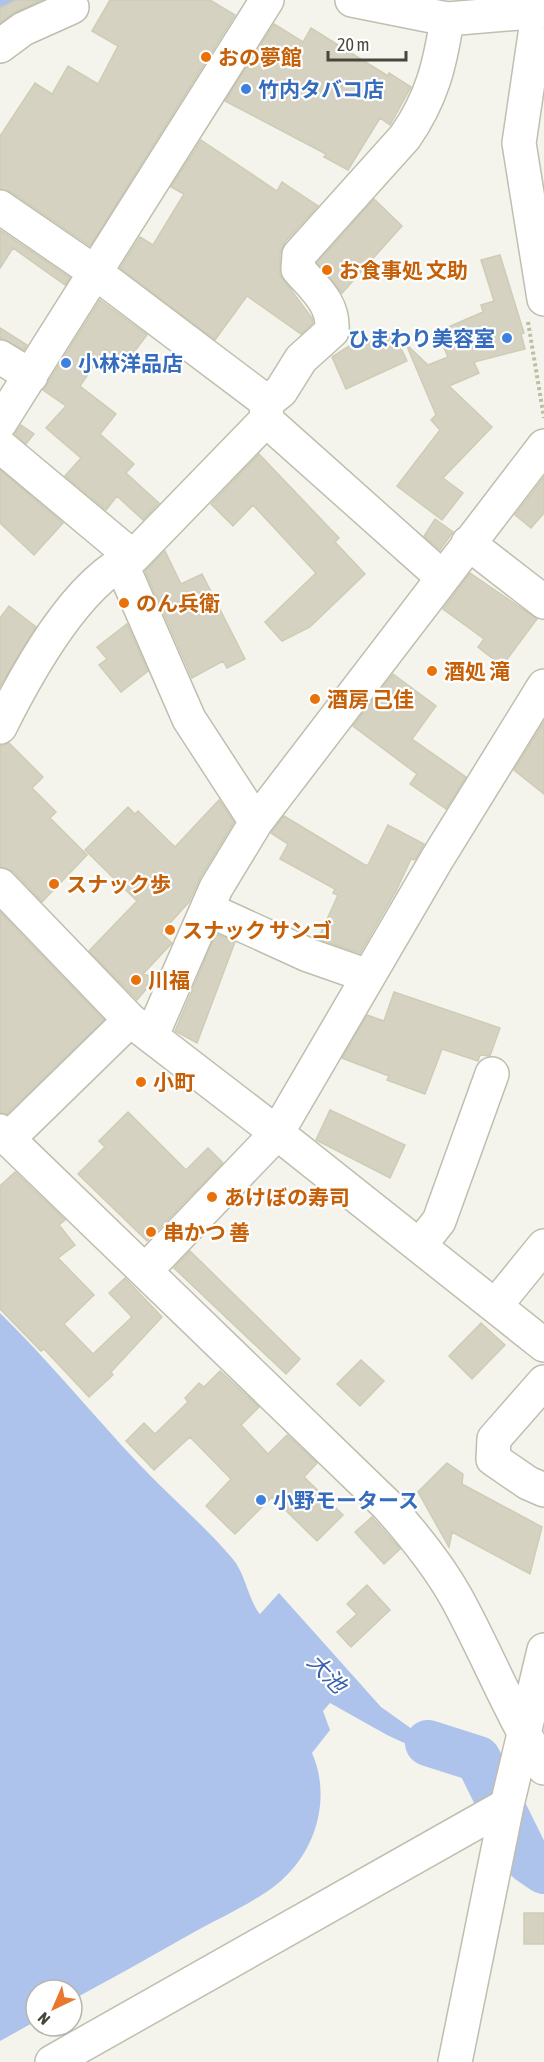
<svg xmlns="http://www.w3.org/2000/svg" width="544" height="2062" font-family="'Asap Condensed','Noto Sans JP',sans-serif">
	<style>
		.water { fill: #aec3eb }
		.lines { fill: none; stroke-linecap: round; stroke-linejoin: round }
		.river { stroke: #aec3eb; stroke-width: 46 }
		.building { fill: #d5d2c2; stroke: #cfccb5; stroke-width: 1.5 }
		.minor-casing { stroke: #bfbeaf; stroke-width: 36 }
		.path { stroke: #c0bda1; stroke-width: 4; stroke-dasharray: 3 3; stroke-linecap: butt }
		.minor { stroke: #fff; stroke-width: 33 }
		.food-dot { fill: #e8710a; stroke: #fff; stroke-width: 2 }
		.shop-dot { fill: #3f7fe0; stroke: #fff; stroke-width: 2 }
		.labels { text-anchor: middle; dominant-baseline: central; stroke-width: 4.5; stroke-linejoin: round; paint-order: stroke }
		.food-label { font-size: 21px; font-weight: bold; fill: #c56008; stroke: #fff; text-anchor: start }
		.shop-label { font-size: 21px; font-weight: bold; fill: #366cbe; stroke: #fff; text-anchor: start }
		.water-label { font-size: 22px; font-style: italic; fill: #3b60ac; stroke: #fff }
	</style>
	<rect width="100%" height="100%" fill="#f4f4ec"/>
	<path class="water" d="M0,1313C49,1361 92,1414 139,1464C169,1496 203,1524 232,1558C246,1574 248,1600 260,1614L279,1593L381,1707L412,1729L427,1736L488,1751L489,1768L484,1769L437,1758L387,1735L330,1703L323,1711L330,1730L312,1753C332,1798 316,1854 276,1885C250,1905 217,1919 189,1935C150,1957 111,1979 72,2000V1990H36V2021L0,2041Z"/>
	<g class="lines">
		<path class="river" d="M0,24L45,0
			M428,1743L478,1759L528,1860L544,1871"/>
	</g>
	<path class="building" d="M16,0H42L15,12L0,23V8Z
		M110,0H210L235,15L90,246L11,192L0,189V136L35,83L52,94L68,66L98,84L118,46L92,31Z
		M274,24L303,42L311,28L388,76L389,73L411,87L390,125L380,118L348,170L324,157L326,154L225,101Z
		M201,140L277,191L282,182L318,206L285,242L280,254V275L312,318L313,323L301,334L247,296L215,340L120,268L140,237L153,245L184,194L171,187Z
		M374,199L402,226L342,293L317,263Z
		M0,230L70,278L65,285L13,248L0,268Z
		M500,255L524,333L521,334L525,349L474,362L479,373L449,386L492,427L443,478L463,493L442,520L397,486L440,430L431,420L436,415L406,344L428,365L448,357L437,332L483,312L481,305L494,301L481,260Z
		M100,300L147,335L125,364L105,349L80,386L116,414L100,434L134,464L126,473L159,503L143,520L117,496L106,510L65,476L81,458L46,428L66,406L43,390Z
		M0,328L27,345L24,350L0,338Z
		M393,332L407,361L346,389L332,357L352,344L355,349Z
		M21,425L34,434L26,444L15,434Z
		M259,454L339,538L335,542L365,574L310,627L282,641L265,622L316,573L253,505L233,526L211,504Z
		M0,470L63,523L34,555L0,523Z
		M544,477V513L531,528L515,515Z
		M435,519L453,532L440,550L424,536Z
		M165,551L181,584L202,574L245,659L227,668L223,661L192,678L145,571Z
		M470,573L537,619L502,666L478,647L484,639L443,609Z
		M9,606L36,627L0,686V618Z
		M127,624L148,671L121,692L99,665L107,659L97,647Z
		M393,674L436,706L412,739L466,777L446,809L410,784L417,774L353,726Z
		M544,722V794L514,770Z
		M9,743L43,777L32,788L56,812L50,818L87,855L42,902L14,872L0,867V746Z
		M219,800L234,822L200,878L189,902L161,933L172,943L143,974L156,978L137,1000L89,951L137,901L85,850L128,807L135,814L138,811L175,847Z
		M284,816L365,865H368L388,825L424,844L415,860L411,859L396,891L360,953L318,939L338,895L333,893L335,889L280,859L288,844L271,833Z
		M0,912L104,1020L7,1114L0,1113Z
		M216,934L235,942L197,1043L175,1031Z
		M394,992L500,1028L490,1056L480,1055L478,1061L442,1049L425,1094L387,1080L389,1076L342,1058L367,1015L384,1021Z
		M330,1110L405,1145L390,1178L316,1140Z
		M128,1112L186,1170L208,1148L223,1163L147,1241L78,1174L105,1147L99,1141Z
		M15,1172L65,1220L59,1225L75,1245L58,1258L94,1295L64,1324L93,1354L132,1317L109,1293L125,1278L162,1317L111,1372L113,1375L89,1397L44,1349L41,1351L0,1309V1186Z
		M190,1251L300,1359L286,1374L174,1268Z
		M481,1323L505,1345L472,1379L449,1356Z
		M361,1360L384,1381L360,1406L337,1384Z
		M220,1371L259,1407L241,1425L268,1454L287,1435L317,1463L304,1477L343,1515L317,1541L272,1497L235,1534L206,1506L231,1479L190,1437L154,1470L126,1441L144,1423L155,1434L188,1402L185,1398L199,1383L204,1387Z
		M447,1463L463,1474L462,1484L542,1527L530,1574L452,1532L449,1547L418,1492Z
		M372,1517L400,1549L384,1564L355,1532Z
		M367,1585L390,1610L351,1647L337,1632L357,1614L347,1604Z
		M524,1913H544V1944H524Z"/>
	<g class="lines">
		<defs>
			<path id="minor" d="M352,0L447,19L544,11
				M542,0L538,14L519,143L544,299
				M0,46L23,29L72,7
				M0,207L96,273L267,402L266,420L133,557C76,582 27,673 0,727
				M0,357L31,376
				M267,402L281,391L301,359L332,331C334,303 315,289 298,269L299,255L405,137C432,98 440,65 447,19
				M266,420L442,577
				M0,423L267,0
				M0,446L133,557
				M468,543L544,602
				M121,563L189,719L256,822
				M0,885L130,1020L277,1133L544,1345
				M207,909L308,955L368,976
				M152,1035L216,888L256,822L544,446
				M0,1131L387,1505C413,1534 437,1563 456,1597C487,1653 510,1713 544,1768
				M8,1139L130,1020
				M420,1245L439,1221L492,1074
				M145,1271L277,1133L437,859L544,686
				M496,1305L544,1246
				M544,1382L494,1439L493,1459L528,1483L544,1490
				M52,2062L507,1805
				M455,2062L507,1805L544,1650"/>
		</defs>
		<use href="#minor" class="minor-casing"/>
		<path class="path" d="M528,322L544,418"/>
		<use href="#minor" class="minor"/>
	</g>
	<g class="food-dot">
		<circle cx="206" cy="57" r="6"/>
		<circle cx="327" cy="270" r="6"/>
		<circle cx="124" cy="603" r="6"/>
		<circle cx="432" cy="671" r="6"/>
		<circle cx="315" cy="699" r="6"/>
		<circle cx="54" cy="884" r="6"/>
		<circle cx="170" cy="930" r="6"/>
		<circle cx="136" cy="980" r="6"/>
		<circle cx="141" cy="1082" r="6"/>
		<circle cx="212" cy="1197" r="6"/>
		<circle cx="151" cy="1232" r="6"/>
	</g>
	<g class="shop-dot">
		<circle cx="246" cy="89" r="6"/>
		<circle cx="507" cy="338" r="6"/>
		<circle cx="66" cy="363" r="6"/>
		<circle cx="261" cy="1500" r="6"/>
	</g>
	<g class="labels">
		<g class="food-label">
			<text x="218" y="57">おの夢館</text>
			<text x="339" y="270">お食事処 文助</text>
			<text x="136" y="603">のん兵衛</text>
			<text x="444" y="671">酒処 滝</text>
			<text x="327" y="699">酒房 己佳</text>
			<text x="66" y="884">スナック歩</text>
			<text x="182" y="930">スナック サンゴ</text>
			<text x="148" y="980">川福</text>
			<text x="153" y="1082">小町</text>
			<text x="224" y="1197">あけぼの寿司</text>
			<text x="163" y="1232">串かつ 善</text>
		</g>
		<g class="shop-label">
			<text x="258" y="89">竹内タバコ店</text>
			<text x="495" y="338" text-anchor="end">ひまわり美容室</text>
			<text x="78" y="363">小林洋品店</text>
			<text x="273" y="1500">小野モータース</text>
		</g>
		<g class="water-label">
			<text transform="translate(327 1673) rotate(46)">大池</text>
		</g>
	</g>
	<g transform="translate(54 2008) rotate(224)"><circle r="28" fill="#ffffff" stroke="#b6b5b0" stroke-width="1.5"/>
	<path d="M0-4.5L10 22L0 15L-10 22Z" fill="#e8782f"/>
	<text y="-9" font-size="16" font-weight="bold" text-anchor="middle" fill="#48463a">N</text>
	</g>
	<path d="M328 51v9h78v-9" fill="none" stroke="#48463a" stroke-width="3"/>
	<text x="337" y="51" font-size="18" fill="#48463a" stroke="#ffffff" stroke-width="4.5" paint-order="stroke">20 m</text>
</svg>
